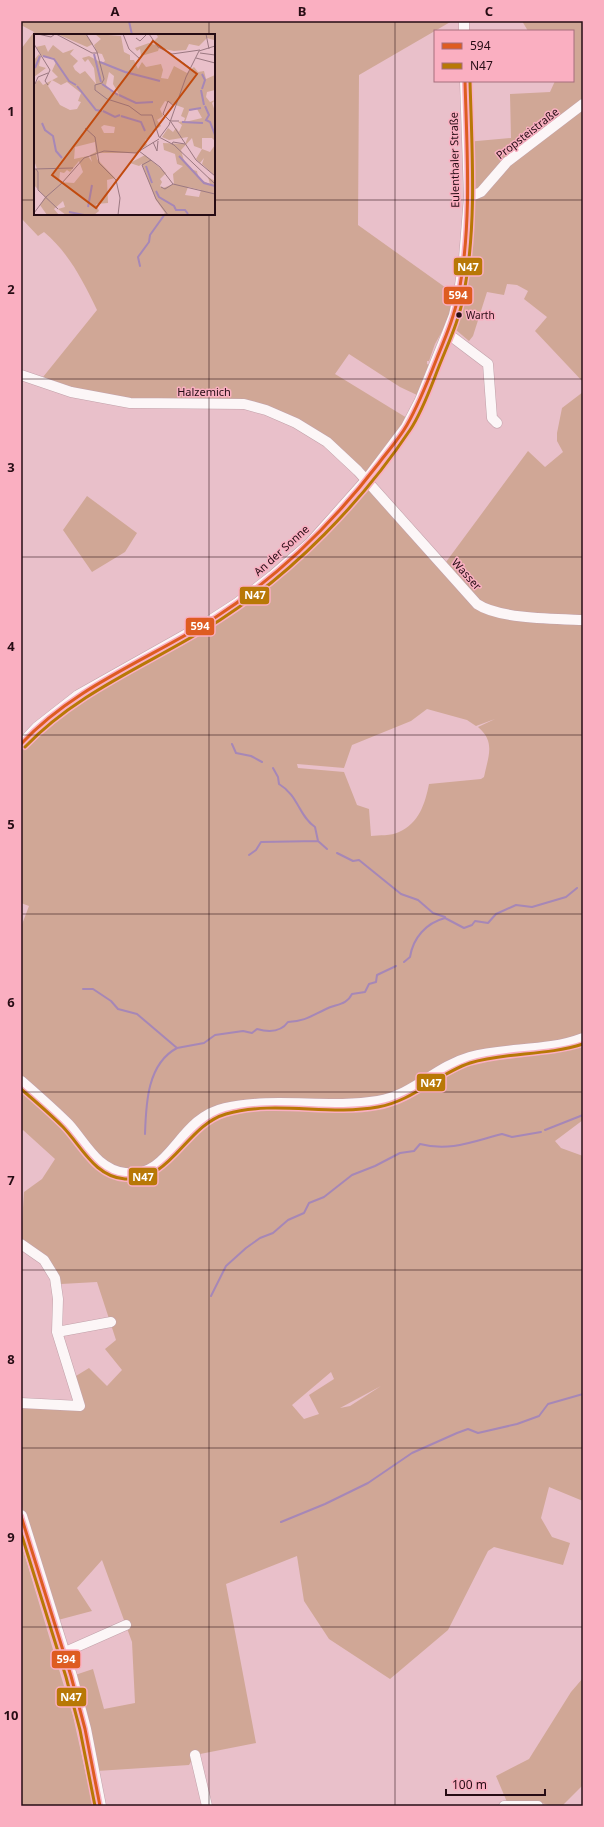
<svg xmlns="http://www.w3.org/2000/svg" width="604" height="1827" font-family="'Noto Sans',sans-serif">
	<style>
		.green { fill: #d0a796; fill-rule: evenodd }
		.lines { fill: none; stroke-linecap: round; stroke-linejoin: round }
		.stream { stroke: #a687b7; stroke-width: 2 }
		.minor-casing { stroke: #c1a1aa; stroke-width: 11 }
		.major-casing { stroke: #c1a1aa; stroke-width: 13 }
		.minor { stroke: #fcf6f7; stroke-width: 10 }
		.major { stroke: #fcf6f7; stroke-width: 12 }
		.bus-1-casing { stroke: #faafc1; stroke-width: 6 }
		.bus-2-casing { stroke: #faafc1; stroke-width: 6 }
		.bus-1 { stroke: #de5c21; stroke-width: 3 }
		.bus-2 { stroke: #b87806; stroke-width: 3 }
		.grid { fill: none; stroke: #260c14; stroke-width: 1; stroke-opacity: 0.55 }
		.bus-dot { fill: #260c14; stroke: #faafc1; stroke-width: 1.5 }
		.labels { text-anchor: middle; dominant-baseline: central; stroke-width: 3; stroke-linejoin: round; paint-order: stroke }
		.bus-label { font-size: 10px; fill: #260c14; stroke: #faafc1; text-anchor: start }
		.street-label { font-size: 11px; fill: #260c14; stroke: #faafc1 }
		.inset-river { fill: none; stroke: #a687b7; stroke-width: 2 }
		.inset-road { fill: none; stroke: #9b7881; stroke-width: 1 }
		.view { fill: #c14a0e; fill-opacity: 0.15; stroke: #c14a0e; stroke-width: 2 }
		.inset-edge { fill: none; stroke: #260c14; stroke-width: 2 }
		.line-badge { stroke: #faafc1; stroke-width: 1.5 }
		.badge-label { font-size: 11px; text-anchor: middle; font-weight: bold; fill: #fff }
		.neatline { fill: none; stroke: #260c14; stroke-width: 1.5 }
		.grid-label { font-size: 13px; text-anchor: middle; font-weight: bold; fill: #260c14 }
	</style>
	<rect width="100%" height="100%" fill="#e9c0ca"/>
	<path class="green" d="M21,21H452L359,75L358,225L456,295L445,326L435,344L429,361H427V364L429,365L417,395L400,387L349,354L335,374L407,418L394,437L401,442L372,483L446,562L528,451L545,467L563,452L557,441V433L562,408L583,392V1120L555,1141L561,1148L583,1156V1501L549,1487L541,1518L552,1537L570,1543L563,1565L494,1547L488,1551L448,1630L390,1679L329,1639L304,1601L297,1556L226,1584L256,1743L195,1755L189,1765L97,1771L75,1675L93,1669L104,1709L135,1703L132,1642L102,1560L77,1588L92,1611L58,1620L30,1537L21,1503V1404L79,1405L71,1379L89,1368L107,1386L122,1370L105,1349L116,1340L97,1282L61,1284L21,1239L24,1192L42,1179L55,1159L23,1130L21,1131V927L29,906L21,903V744L60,707L174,641L290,561L366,480L327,442L266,410L130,403L39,382L97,310C83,281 69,253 44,232L38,236L21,218V49L34,32L21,25ZM35,35H214V214H35ZM427,709L467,720L476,726L495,719L478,727C496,742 488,757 484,777L481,779L429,784C425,804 419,823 399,832C391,836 379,835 371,836L369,809L357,805L344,772L298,768L297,764L344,768L352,745L411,721ZM331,1372L334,1379L309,1395L319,1414L304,1419L292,1405ZM381,1386L350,1406L340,1408Z
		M522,21H583V382L535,331L547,317L524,299L528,291L517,285L507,284L504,295L487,292L473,336L469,341L456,330L452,340L454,315L464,258L466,142L511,138L510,94L550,92L555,81H573V31H528Z
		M87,496L137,533L125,552L92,572L63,530Z
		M21,1543L73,1716L93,1806H21Z
		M583,1678V1785L562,1806H552L538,1802H507L496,1776L529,1759L571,1692Z"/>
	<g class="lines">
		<path class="stream" d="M129,21L132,35
			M140,266L138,257L149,242L150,235L165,214
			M232,744L236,753L251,756L262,762
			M273,768L278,777L279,784C299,796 298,815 315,827L318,841
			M337,853L353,861L359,860L401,894L418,900L433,913L445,917
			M249,855L256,850L261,842L318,841L327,849
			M404,962L410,957C413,938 426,923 445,918L464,928L472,925L475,921L488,923L496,914L516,905L532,907L566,897L577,888
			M83,989H93L111,1001L118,1009L137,1014L177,1048L204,1043L215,1035L243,1031L252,1033L257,1029C268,1032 281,1032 288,1022C306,1021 311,1016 326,1009C336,1004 347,1005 352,994L365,992L369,984L376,982L377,975L396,966
			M545,1130L583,1115
			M145,1134C146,1104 147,1064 177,1048
			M211,1296L226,1266L246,1248L260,1238L273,1233L288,1220L304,1213L309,1203L324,1197L352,1175L375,1166L400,1153L414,1151L420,1144C450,1152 474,1141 502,1134L512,1137L541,1132
			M281,1522L325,1504L368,1483L412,1453L457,1433L468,1429L478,1433L517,1424L539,1416L548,1404L583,1394"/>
		<defs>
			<path id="minor" d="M464,21V31
				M469,197L481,192L507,162L583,104
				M447,333L488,364L492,418L497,423
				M21,375L71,392L130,403L244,404L266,410L296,423L327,442L358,471L477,604C499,619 555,619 583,620
				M21,744L37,727L78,695L206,623L237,603L272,576L310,543L366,480L406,427L420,400L447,333L454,315L459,292L464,258L469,197L465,81
				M21,1244L44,1260L55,1278L58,1299L57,1332L80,1406L21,1403
				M57,1332L111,1322
				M65,1652L126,1625
				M195,1755L207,1806
				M504,1806H538"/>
			<path id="major" d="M21,1082C37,1096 53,1110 68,1125C85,1144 96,1170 125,1174C172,1180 178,1119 225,1109C275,1098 328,1110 378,1102C414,1096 435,1068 470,1058C507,1048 546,1053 583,1039
				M21,1516L71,1676L85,1729L100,1806"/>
		</defs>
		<use href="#minor" class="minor-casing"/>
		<use href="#major" class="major-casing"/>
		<use href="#minor" class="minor"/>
		<use href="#major" class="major"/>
		<defs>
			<path id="bus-1" d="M21,744C75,686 150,659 216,617C279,576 333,523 379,463C388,451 399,439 407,425C419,404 428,381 437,358C446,336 455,315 459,292C472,222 467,152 465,81
				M21,1516L71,1676L85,1729L100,1806"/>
			<path id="bus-2" d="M25,747C79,690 155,662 220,620C293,573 362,502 410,430C424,409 432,383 442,359C451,337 460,317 464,293C477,223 472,152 470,81
				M21,1089C35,1101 50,1114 63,1127C82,1147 95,1177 125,1179C172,1182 185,1126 226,1114C275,1100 328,1116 378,1107C413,1101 437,1074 470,1063C506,1052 546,1056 583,1044
				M21,1533L66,1677L80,1730L95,1806"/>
		</defs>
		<use href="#bus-1" class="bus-1-casing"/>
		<use href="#bus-2" class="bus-2-casing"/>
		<use href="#bus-1" class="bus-1"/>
		<use href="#bus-2" class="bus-2"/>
	</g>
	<path class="grid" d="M209,21V35M395,21V1806M21,200H35M214,200H583M209,214V1806M21,379H583M21,557H583M21,735H583M21,914H583M21,1092H583M21,1270H583M21,1448H583M21,1627H583"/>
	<circle class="bus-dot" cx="459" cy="315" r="3.5"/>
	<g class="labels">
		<g class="bus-label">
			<text x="466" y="315">Warth</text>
		</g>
		<g class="street-label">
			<text transform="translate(527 133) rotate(-38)">Propsteistraße</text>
			<text transform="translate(454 160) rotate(-91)">Eulenthaler Straße</text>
			<text x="204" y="391">Halzemich</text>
			<text transform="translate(281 550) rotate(-42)">An der Sonne</text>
			<text transform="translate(467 574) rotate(48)">Wasser</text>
		</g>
	</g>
	<g transform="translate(34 34)">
		<rect width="181" height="181" fill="#e9c0ca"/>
		<path d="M23,0H52L59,10L53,13ZM61,0L87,2L90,18L96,21V26H100L104,35L108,28L112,33L127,30L129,36L127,44L134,45L140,32L153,39L160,33L164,38L170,37L172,45L181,41V56L173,58L172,63L176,68L181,66L178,69L181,77V107L178,104H168V115L176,118L181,111V142L168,130L170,124L166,129L162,125L168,115L160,112L158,104L147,116L150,127L156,135L163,137L164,142L169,147L176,150L174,143L181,147V181H129L131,179L122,166L108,130L105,132L96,129L111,121L132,139L126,145L128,148L126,152L129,154L140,150L139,140L149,132L143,130L141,120L130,116L129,109L151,110L154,103L135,106L128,103L134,94L139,98L142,94L145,98L148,91L144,88L150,87L151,84L147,82L150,74L131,67L126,75L129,82L123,86L127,92L117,99L118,102L111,106L113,111L102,119H62L63,125L81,144L73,146L74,169L62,170L65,177L60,181H32L24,175L31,173L29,167L20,175L25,181H13L6,171L11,163L0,151V135H3L0,126V50L5,46L9,51L24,43L18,37L22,28L20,24L8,22L2,13L11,11L14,18L19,11L29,19L40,15L36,20L44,27L39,32L41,36L46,40L51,37L62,50L60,34L54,25L51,28L48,24L55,22L68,29L71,27L68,20L63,19L60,11L67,5ZM75,38L80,42L79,50L85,60L75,56L72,51ZM18,46L27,51L33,48L47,59L44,67L47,68L43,75L36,76L26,71L14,52ZM163,75L168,84L151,88L155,77ZM70,91L81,93L80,99H70L67,93ZM61,108L62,118L56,121L58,128L54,122L40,125L41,113ZM45,127L49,138L40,149L25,148L26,138L30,139L33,136L36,138ZM154,153L167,156L165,163L151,161ZM122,0H181V3L180,6L173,4L165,12L155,10L152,16L140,17L125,14L124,17L107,22L106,15L103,17L101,14L115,9L121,11L120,7L124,3ZM5,20L7,22L5,32L12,34L0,43V26Z" fill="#d0a796" fill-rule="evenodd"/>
		<path class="inset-river" d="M60,20L67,48M9,22L20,25L35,47L42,51M66,28L91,38L126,47M1,34L6,22M168,40L171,46L168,55M68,50L84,61M43,52L62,76L68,77M167,56L170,71M85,61L102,69L119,68M171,72L175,81L172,86L176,88L181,101M155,76L167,74M69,77L81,83L86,81M87,82L107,88L111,97M148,88L169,89M8,89L11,96L19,102L22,117L28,124M145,122L170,149L181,152M112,132L118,149M122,157L125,163L140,172L142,176H151L154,180M54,173L58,151M35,178L50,181"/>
		<path class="inset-road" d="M4,0L17,3L21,0M22,0L58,19H63M52,0L63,18L70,45L68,49L61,51V56L73,65L95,72L107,81H118L125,103M89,0L95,15L106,25M115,0L124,13L138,20L166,16M172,0L175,15M102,4L106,7L113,0M0,10L16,36L11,47L14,51M166,19L181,21M162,24L181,29M144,25L156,34M1,50L4,43L14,39M140,72L134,67L129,80L136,87H145M137,88L162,126L181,142M51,94L61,103L65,129L82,146L86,164L84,181M125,103L140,111L181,150M126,103L135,91L152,43L165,17L181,12M119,108L123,117L124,107M138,110L139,108L151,110M105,117L126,133L139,150M117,126L108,131L122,165L134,181M0,135L39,134M2,135L4,138V156L24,175M139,150L181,160M127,153L131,155L139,150M0,179L12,163L28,149L50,124L70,117L102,119L125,105"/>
		<path class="view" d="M119,7L163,40L62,174L18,141Z"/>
		<rect width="181" height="181" class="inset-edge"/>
	</g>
	<g class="line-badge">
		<rect x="453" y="257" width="30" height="19" rx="4" fill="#b87806"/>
		<rect x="443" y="286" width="30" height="19" rx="4" fill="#de5c21"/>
		<rect x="239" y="586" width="31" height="19" rx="4" fill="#b87806"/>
		<rect x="185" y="617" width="30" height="19" rx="4" fill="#de5c21"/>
		<rect x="416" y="1073" width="30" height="19" rx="4" fill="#b87806"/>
		<rect x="128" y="1167" width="30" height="19" rx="4" fill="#b87806"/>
		<rect x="51" y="1650" width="30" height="19" rx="4" fill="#de5c21"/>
		<rect x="56" y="1687" width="31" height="20" rx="4" fill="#b87806"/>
	</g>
	<g class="badge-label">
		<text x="468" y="271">N47</text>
		<text x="458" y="299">594</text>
		<text x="255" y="599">N47</text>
		<text x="200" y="630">594</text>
		<text x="431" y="1087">N47</text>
		<text x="143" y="1181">N47</text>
		<text x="66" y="1663">594</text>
		<text x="71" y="1701">N47</text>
	</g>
	<rect width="604" height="1827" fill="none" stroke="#faafc1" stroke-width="44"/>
	<rect x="434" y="30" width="140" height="52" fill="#faafc1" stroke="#a56e7c"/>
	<rect x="442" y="43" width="20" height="6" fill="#de5c21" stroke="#a56e7c"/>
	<text x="470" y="50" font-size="12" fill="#260c14">594</text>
	<rect x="442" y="63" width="20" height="6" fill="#b87806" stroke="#a56e7c"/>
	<text x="470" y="70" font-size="12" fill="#260c14">N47</text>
	<path d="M446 1789v6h99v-6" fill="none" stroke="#260c14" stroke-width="2"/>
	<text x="452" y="1789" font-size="12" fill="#260c14" stroke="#faafc1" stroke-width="3" paint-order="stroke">100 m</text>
	<rect x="22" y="22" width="560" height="1783" class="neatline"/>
	<g class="grid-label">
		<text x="115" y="16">A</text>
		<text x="302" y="16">B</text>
		<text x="489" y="16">C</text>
		<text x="11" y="116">1</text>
		<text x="11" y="294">2</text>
		<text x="11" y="472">3</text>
		<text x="11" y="651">4</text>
		<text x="11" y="829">5</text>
		<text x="11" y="1007">6</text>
		<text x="11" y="1185">7</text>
		<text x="11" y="1364">8</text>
		<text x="11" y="1542">9</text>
		<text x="11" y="1720">10</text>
	</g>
</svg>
